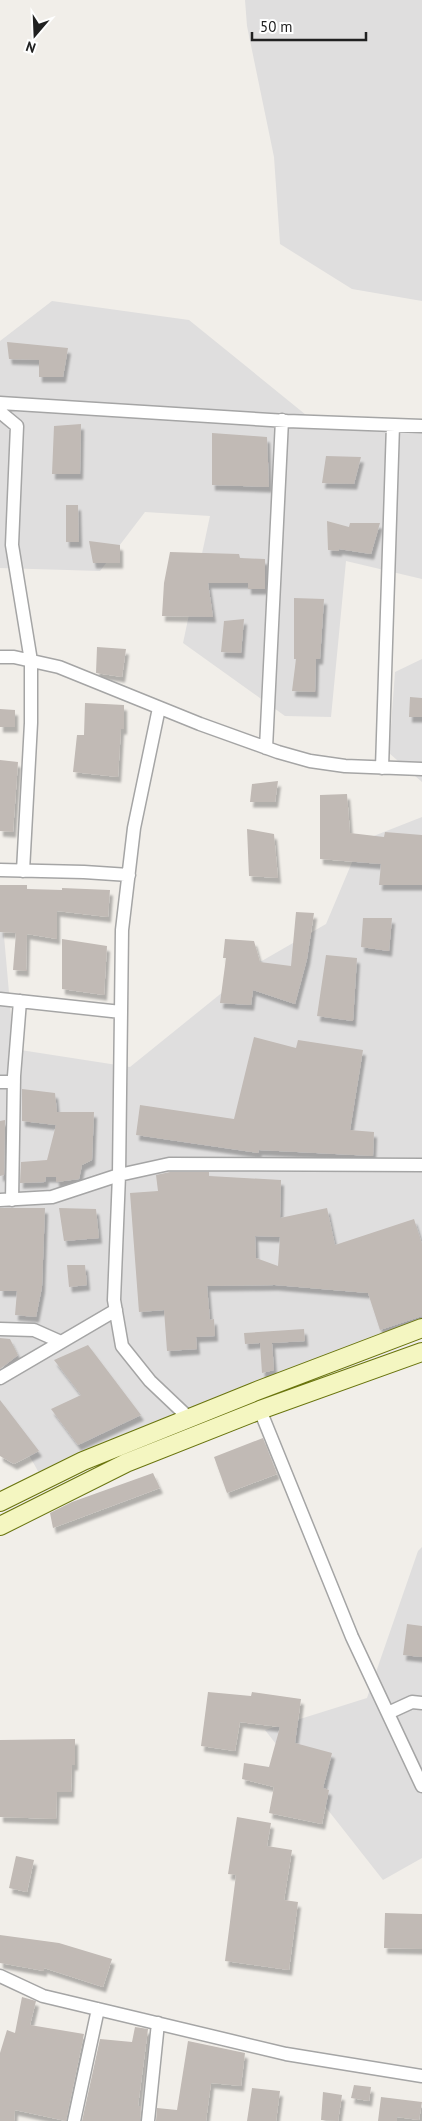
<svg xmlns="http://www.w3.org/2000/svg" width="422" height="2121" font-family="'PT Sans',sans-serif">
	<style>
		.residential { fill: #dfdede }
		.building { fill: #c1bab5; fill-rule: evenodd; filter: url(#shadow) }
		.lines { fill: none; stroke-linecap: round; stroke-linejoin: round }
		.street-casing { stroke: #a5a5a5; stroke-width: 15 }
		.secondary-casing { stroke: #69740d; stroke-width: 20 }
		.street { stroke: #fff; stroke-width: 12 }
		.secondary { stroke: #f4f6c1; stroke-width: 18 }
	</style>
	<defs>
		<filter id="shadow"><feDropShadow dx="3" dy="5.5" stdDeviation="1" flood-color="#0004"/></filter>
	</defs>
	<rect width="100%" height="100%" fill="#f1eee9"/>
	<path class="residential" d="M245,0H422V301L352,289L280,244L274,157L247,26Z
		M52,301L189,320L311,419L422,428V579L346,561L331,717L285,716L183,643L210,516L145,512L100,571L0,568V341Z
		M422,659V782L389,753L395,672Z
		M422,817V1322L186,1412L39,1473L0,1403V891L14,1049L130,1067L260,962L326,924L361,841Z
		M422,1547V1858L383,1880L265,1730L367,1698L418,1551Z"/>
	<path class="building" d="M7,342L68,348L63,377H39V360L9,359Z
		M81,424L80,474H52L54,426Z
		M212,433L267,437L269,487L212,485Z
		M326,456L361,457L354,484L322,483Z
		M66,505H78L79,542H66Z
		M327,521L349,527L350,523H380L371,554L339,549V551L328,550Z
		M89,541L120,545V563H93Z
		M170,552L239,554L240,558L265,559V589H248V583H208L213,617L162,616L164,583Z
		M294,598L324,599L320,659H316L315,692L292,691L296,659H294Z
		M244,619L241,653L221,652L224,621Z
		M97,647L126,649L122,677L96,673Z
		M410,697L422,698V717H409Z
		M85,703L124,705V729H121L118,777L73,772L77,735H84Z
		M0,709L15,710V727H0Z
		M0,760L18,762L13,832L0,831Z
		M278,781L275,802H250L252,784Z
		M347,794L350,833L384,837L385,832L422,835V885H379L381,864L320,859V795Z
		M247,829L274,834L278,878L249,876Z
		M0,885H27V889L62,890V888L110,890L108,917L57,911V939L27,934L26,971L13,970L16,933L0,932Z
		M296,912L314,913L307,959L295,1004L253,990L251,1005L220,1003L226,958H223L225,939L254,941L260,962L291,966Z
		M363,918H392L389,951L361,947Z
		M62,939L107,946L104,995L62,989Z
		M326,955L357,958L353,1021L317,1016Z
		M254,1037L296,1048L298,1040L363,1050L350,1130L374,1132L373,1156L259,1150L258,1153L136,1135L140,1105L234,1119Z
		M22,1089L55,1093L57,1112H94L92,1160L82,1165L79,1179L56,1182V1177H46L45,1182L20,1183L21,1162L47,1160L56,1125L22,1121Z
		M5,1120L4,1175L0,1176V1121Z
		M170,1172H209V1176L281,1180L280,1218L327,1208L335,1245L414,1219L422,1244V1316L380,1330L368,1293L275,1285L207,1286L210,1320L214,1319L215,1336L196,1337L197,1349L167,1351L164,1310L139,1312L130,1193L158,1191L156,1175ZM255,1236L280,1237L278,1266L256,1258Z
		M0,1208H45L42,1287L36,1317L15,1315L17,1291H0Z
		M59,1208L96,1209L99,1238L64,1241Z
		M67,1265H85L87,1285L69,1287Z
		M304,1329L305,1341L272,1343L274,1370L262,1373L260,1343L245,1344L244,1333Z
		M0,1338L10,1339L18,1355L0,1369Z
		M88,1345L141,1415L78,1445L51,1409L81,1395L54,1360Z
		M0,1400L39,1451L14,1464L0,1456Z
		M263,1438L277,1474L227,1493L214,1457Z
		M153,1473L160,1488L53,1528L50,1513L72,1502Z
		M407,1624L422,1626V1657L403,1655Z
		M208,1692L251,1696L252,1692L301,1699L295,1743L332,1753L323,1788L329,1790L322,1824L269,1813L274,1787L242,1779L244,1763L269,1767L280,1727L240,1722L235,1751L201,1746Z
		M75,1739V1765H72L71,1792H57L56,1819L0,1817V1740Z
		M237,1817L271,1823L267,1846L292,1850L284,1900L298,1902L289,1970L225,1961L236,1875L228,1874Z
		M16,1856L34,1860L27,1892L9,1888Z
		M385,1913L422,1914V1949L384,1948Z
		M0,1935L59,1943L112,1959L103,1987L44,1968V1971L0,1963Z
		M22,1997L36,2001L30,2025L84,2034L66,2121L15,2110L14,2121H0V2053L7,2030L15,2033Z
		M135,2027L148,2029L138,2106H141L140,2121H82L100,2039L132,2042Z
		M188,2041L245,2053L241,2086L211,2083L206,2121H156L157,2108L177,2110Z
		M354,2085L371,2087L369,2101L351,2098Z
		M252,2088L280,2091L276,2121H247Z
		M323,2092L342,2095L338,2121L321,2120Z
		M381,2097L422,2102L419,2120L397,2117V2121H378Z"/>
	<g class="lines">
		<defs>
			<path id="street" d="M0,403L287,421L422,426
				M0,412L17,426L12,545L31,661V723L23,871
				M0,657H14L59,667L200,724L278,752L310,761L345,766L422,769
				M159,708L134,828L122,930L119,1175L114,1300L122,1346L150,1381L189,1418
				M266,748L282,420
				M382,768L393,425
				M0,870L84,872L129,875
				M0,999L121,1012
				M0,1082H14
				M0,1200L52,1197L119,1175L169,1164L422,1165
				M12,1200L14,1076L20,1001
				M0,1329L34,1330L61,1342
				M0,1378L116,1310
				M260,1410L352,1637L422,1786
				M388,1713L412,1702L422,1703
				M0,1976L43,1996L286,2054L422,2076
				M74,2121L98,2009
				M148,2121L158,2023"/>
			<path id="secondary" d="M0,1502L83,1461L254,1392L422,1328
				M0,1526L126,1463L260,1410L422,1352"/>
		</defs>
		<use href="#street" class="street-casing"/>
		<use href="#secondary" class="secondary-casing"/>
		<use href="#street" class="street"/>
		<use href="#secondary" class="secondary"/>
	</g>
	<g transform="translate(35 35) rotate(199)" stroke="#ffffff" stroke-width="4" paint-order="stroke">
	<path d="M0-4L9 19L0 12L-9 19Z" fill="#212121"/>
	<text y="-8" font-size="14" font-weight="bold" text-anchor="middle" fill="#212121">N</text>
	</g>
	<path d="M252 32v8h114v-8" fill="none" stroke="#212121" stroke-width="2.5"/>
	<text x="260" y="32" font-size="15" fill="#212121" stroke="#ffffff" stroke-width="4" paint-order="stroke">50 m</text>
</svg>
